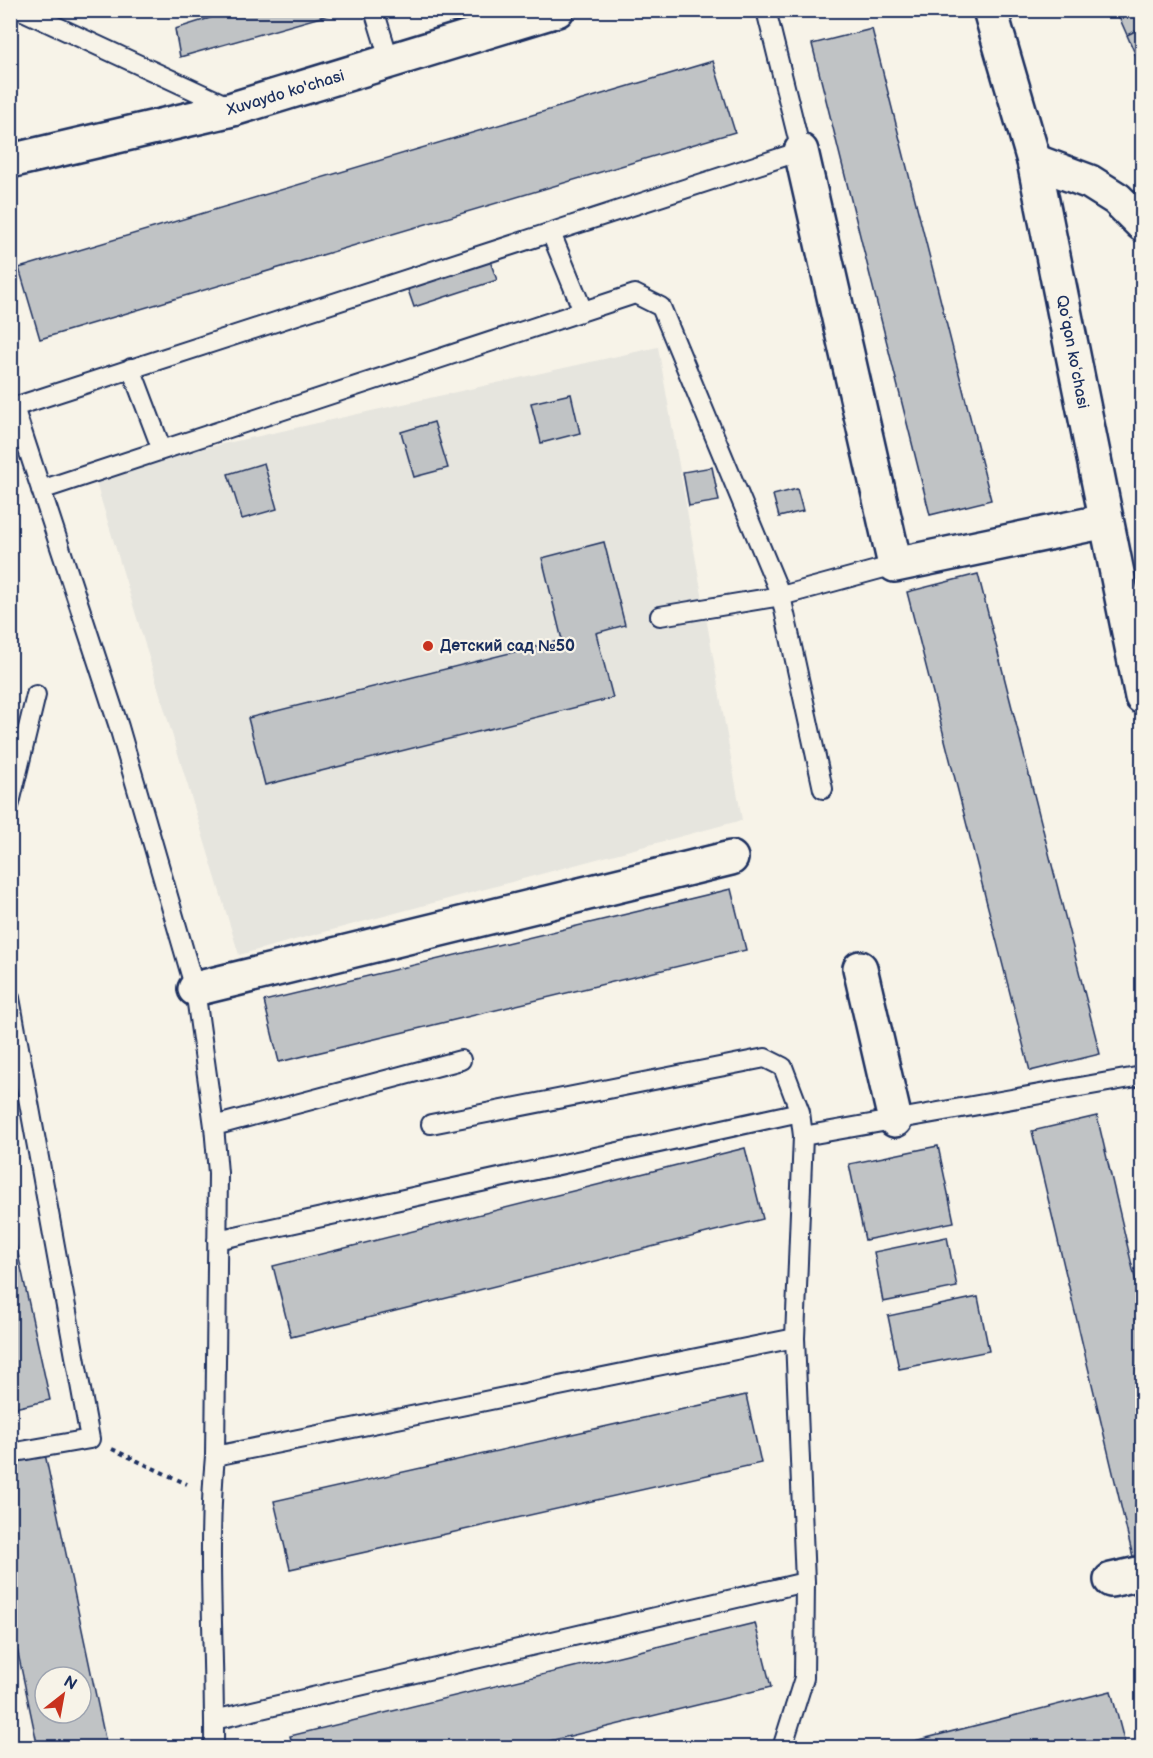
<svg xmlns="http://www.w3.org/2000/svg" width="1153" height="1758" font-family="'Balsamiq Sans',sans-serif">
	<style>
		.built { fill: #e6e5de }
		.building { fill: #c0c3c5; stroke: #1b2f5e; stroke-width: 1.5; fill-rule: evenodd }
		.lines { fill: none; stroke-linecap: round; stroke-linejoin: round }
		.service-casing { stroke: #1b2f5e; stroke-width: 22 }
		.minor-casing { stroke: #1b2f5e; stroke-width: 38 }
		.tertiary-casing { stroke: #1b2f5e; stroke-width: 38 }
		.path { stroke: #1b2f5e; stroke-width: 4; stroke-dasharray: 4.5 4.5; stroke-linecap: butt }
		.service { stroke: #f7f3e8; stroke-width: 18 }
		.minor { stroke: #f7f3e8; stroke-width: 33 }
		.tertiary { stroke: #f7f3e8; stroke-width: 33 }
		.poi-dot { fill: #c8321e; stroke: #f7f3e8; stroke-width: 2 }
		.labels { text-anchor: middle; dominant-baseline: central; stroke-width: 4.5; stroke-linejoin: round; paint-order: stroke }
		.street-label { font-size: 16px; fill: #1b2f5e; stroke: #f7f3e8 }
		.poi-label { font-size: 16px; font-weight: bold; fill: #1b2f5e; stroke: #f7f3e8; text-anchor: start }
	</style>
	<rect width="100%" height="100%" fill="#f7f3e8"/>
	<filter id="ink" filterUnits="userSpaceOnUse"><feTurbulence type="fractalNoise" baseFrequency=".0167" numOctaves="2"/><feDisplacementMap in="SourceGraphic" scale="12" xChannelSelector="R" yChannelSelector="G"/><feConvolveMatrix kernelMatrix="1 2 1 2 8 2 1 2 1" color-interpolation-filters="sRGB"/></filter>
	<g filter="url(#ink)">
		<path class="built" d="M658,347L742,820L239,955L93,473Z"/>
		<path class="building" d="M235,10H342V11L180,57L175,29Z
			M1116,10H1142V28L1127,35Z
			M1142,28V70L1127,35Z
			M872,29L991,500L930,515L812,44Z
			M713,61L735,132L40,339L19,268Z
			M488,256L497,280L414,307L406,284Z
			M571,394L580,433L541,443L531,403Z
			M434,422L448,468L414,477L401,432Z
			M264,463L277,509L242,519L228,474Z
			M712,467L719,501L689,506L683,472Z
			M797,489L803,511L779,517L773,495Z
			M604,542L625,625L596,633L613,698L265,785L248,718L562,640L542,558Z
			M978,574L1100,1054L1030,1071L907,592Z
			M731,889L746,950L279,1062L264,1001Z
			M1097,1116L1142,1308V1554L1133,1557L1032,1131Z
			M938,1146L954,1222L865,1240L849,1164Z
			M745,1148L763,1219L291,1337L273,1266Z
			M10,1217L50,1400L10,1409Z
			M947,1237L957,1287L883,1302L874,1252Z
			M978,1297L989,1351L899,1369L888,1316Z
			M746,1395L761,1463L290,1569L274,1501Z
			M45,1454L107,1748H38L10,1615V1461ZM45,1677H81V1713H45Z
			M755,1623L771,1687L521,1748H293L290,1736Z
			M1111,1691L1126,1748H887Z"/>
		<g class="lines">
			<defs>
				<path id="service" d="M21,10L232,108
					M374,10L390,62
					M551,233L583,311
					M131,368L162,450
					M41,490L635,294L661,307L781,596L823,789
					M660,616L781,596L895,565
					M10,803L36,695
					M10,998L90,1439L10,1453
					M431,1124L765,1058L783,1067L800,1112L803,1136L795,1338L805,1582L804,1678L782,1748
					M214,1126L461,1060
					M803,1136L1142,1076
					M217,1240L800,1112
					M215,1456L795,1338
					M214,1720L805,1582
					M214,1748C215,1650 206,1553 215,1456L218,1173L214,1126L195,989L119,727L14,407L801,151L766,10"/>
				<path id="minor" d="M801,151L895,565L1106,521
					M1034,161L1090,182L1117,199L1142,224
					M860,968L895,1120
					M195,989L731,858
					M1111,1580L1142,1573"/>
				<g id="tertiary">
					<path d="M990,10L1034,161L1142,697"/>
					<path id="s1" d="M10,161L233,109L557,10"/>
				</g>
			</defs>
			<use href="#service" class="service-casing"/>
			<use href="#minor" class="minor-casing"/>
			<use href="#tertiary" class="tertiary-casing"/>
			<path class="path" d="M112,1449L187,1484"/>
			<use href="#service" class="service"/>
			<use href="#minor" class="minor"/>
			<use href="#tertiary" class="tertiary"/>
		</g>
	</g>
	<circle class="poi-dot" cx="428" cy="646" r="6"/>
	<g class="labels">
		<g class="street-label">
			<text stroke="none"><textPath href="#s1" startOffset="284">Xuvaydo ko'chasi</textPath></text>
			<text transform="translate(1072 352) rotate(79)">Qoʻqon koʻchasi</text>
		</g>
		<g class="poi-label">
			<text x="440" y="646">Детский сад №50</text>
		</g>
	</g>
	<rect width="1153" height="1758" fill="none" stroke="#f7f3e8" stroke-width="36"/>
	<rect x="18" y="18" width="1117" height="1722" fill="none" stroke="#1b2f5e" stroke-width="2" filter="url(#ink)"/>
	<g transform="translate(63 1695) rotate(31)"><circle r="28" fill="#f7f3e8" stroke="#9fa5b1" stroke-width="1.5"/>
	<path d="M0-4.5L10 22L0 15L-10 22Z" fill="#c8321e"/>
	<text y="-9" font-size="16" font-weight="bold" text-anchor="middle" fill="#1b2f5e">N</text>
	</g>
</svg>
